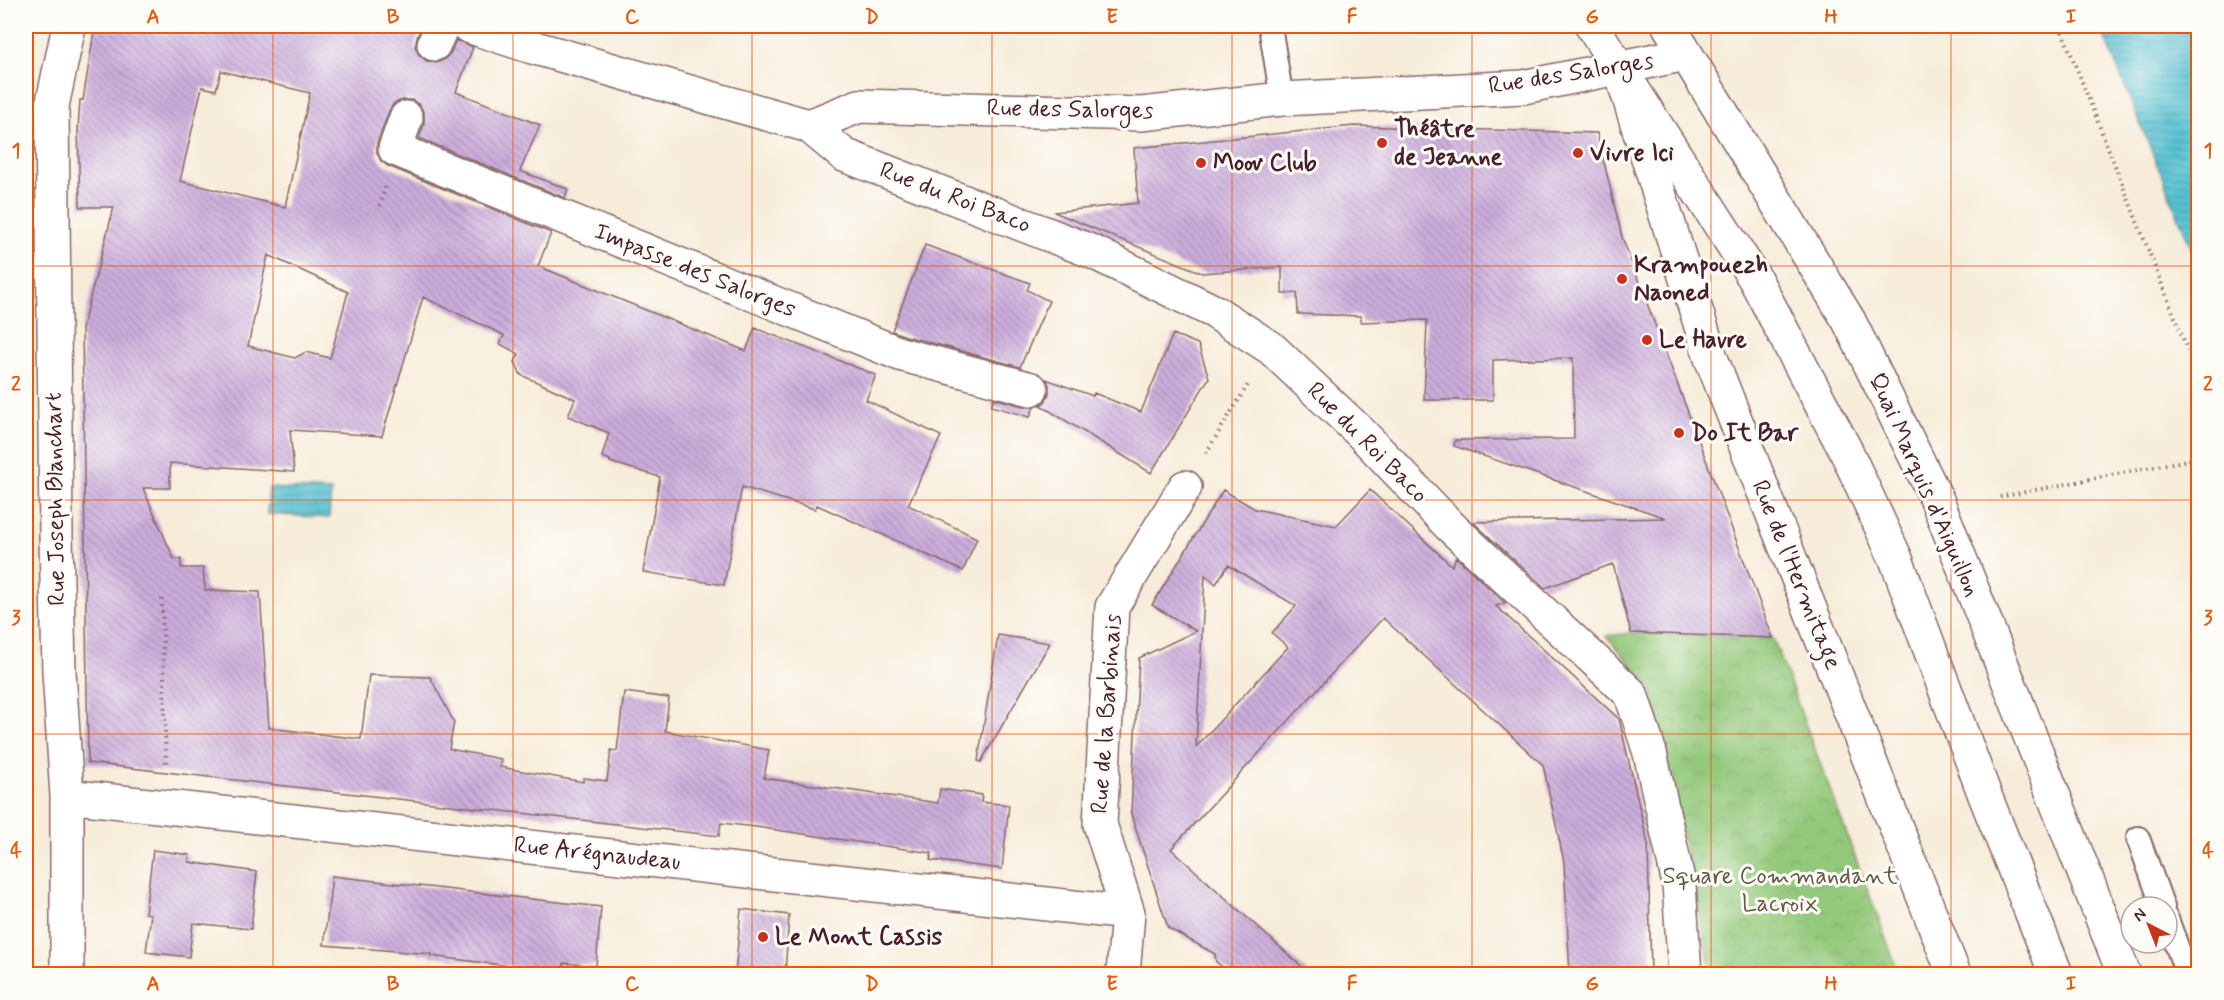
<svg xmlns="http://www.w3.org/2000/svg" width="2224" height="1000" font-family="Mynerve,sans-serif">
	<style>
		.park { fill: url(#park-crowns); stroke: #6f7453; stroke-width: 1.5 }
		.water { fill: url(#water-rules); stroke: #50707e; stroke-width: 1.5 }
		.building { fill: url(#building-back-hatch); fill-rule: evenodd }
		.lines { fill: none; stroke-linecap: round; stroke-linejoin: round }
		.service-casing { stroke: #876768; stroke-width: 26 }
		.pedestrian-casing { stroke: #876768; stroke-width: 36 }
		.minor-casing { stroke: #876768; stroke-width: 36 }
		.primary-casing { stroke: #876768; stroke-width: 36 }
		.path { stroke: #876768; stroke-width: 4; stroke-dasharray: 1.5 4.5; stroke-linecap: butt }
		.service { stroke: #fff; stroke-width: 22 }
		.pedestrian { stroke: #fff; stroke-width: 33 }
		.minor { stroke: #fff; stroke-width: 33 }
		.primary { stroke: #fff; stroke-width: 33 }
		.grid { fill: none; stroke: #e8590c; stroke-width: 1.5; stroke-opacity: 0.55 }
		.poi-dot { fill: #c8321e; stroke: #fdfcf7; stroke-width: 2 }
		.labels { text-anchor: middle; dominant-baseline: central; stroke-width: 6; stroke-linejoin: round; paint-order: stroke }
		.street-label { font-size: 24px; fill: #4a1f2b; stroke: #fdfcf7 }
		.poi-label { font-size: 24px; font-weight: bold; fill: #4a1f2b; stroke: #fdfcf7; text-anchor: start }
		.park-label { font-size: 24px; fill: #645a47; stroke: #fdfcf7 }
		.neatline { fill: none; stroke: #e8590c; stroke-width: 2 }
		.grid-label { font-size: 20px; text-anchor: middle; font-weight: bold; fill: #e8590c }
	</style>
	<defs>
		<pattern id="park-crowns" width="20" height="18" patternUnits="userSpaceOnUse" patternTransform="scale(1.5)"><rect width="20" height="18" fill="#94c97b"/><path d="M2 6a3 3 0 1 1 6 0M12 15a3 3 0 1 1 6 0" fill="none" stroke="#81ac6a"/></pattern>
		<pattern id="water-rules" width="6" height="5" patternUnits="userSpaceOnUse" patternTransform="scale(1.5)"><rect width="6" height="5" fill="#56c1d1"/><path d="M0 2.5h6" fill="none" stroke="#4ca5b4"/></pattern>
		<pattern id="building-back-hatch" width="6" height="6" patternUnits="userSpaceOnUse" patternTransform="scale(1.5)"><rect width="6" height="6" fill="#ccaddc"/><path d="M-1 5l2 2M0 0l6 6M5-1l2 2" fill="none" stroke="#a88cb3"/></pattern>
	</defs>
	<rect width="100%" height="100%" fill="#fdfcf7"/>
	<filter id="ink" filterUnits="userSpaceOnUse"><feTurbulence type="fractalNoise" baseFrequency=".0167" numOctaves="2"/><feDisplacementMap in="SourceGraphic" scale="12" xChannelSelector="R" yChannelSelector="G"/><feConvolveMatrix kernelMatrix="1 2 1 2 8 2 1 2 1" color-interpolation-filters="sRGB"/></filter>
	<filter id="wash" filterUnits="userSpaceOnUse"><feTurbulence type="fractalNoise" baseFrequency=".008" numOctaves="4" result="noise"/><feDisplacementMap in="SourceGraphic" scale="24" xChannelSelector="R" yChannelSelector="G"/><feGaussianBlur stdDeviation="1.35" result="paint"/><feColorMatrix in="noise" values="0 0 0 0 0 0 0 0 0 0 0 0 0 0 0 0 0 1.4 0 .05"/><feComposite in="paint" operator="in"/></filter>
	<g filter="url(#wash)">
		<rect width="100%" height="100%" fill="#f7ecd9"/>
		<path class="park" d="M1631,633L1773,638L1899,974H1712L1653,697L1648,683L1606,636Z"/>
		<path class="water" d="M2100,26H2198V264Z
			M269,488L331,491L329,518L267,514Z"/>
		<g id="blocks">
			<path class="building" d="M95,26H422L417,37L415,47L419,55L427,61L437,63L445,59L451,52L456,40L473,47L456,92L540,125L520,171L568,189L565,198L419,138L424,124V114L420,105L412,100H403L394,103L389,111L377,143V153L381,161L388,166L551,233L538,266L746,351L755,328L876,375L866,400L941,436L908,505L977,538L963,571L817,505L815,509L742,487L724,585L643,572L660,477L610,462V460L602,457L609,433L568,416L575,399L521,375L515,362L519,354L500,344L504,335L423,297L382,436L290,430L294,472L170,463V488H143L174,559H181V568H203L205,590L260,592L269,728L361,739L369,675L430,677L454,722L449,749L501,759L500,767L583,782L584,778L607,781L611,750L617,751L624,692L669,698L665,731L769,750L764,778L938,803L940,789L982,795L981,802L1009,805L1002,869L930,860L932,853L756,827L721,823L719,836L88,763L82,328L114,207H80L78,129L80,100H83ZM221,71L310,93L285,207L180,181L202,87L216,90ZM268,255L348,292L330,358L306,352L295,358L248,346Z
				M1354,126L1597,133L1622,237L1773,638L1631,633L1613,564L1545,588L1473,522L1666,518L1454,446L1455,440L1574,439L1573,358L1493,360V400H1424L1427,320L1361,322V316L1298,314L1297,293L1282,294V267L1202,273L1054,212L1138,203L1134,148Z
				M925,245L1030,283L1027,290L1049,301L1020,367L906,336L892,331Z
				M1173,334L1198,344L1209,378L1151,473L1040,405L1045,402L1049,393V385L1046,379L1093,396L1094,393L1141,412Z
				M994,398L1026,407H1034L1030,417L991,406Z
				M1223,490L1255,509L1336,526L1370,490L1452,566L1456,557L1505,603L1496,606L1619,719L1648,844L1651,975H1570L1564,862L1543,765L1383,618L1171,849L1311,975H1234L1216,962L1215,954L1168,928L1130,811L1131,813L1139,658L1196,631L1152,605ZM1228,565L1296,606L1272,633L1288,647L1196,747L1205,575L1216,584Z
				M998,635L1050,643L981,762L978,761Z
				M153,850L190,855L189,862L257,872L251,929L193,923L189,957L146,952L151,914L145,913Z
				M332,876L601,907L596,966L564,963L563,973L431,956V954L324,945Z
				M741,909L789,915L785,975H735Z"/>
		</g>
	</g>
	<g filter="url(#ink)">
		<use href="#blocks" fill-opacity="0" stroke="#876768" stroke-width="1.5"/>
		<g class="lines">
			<defs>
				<path id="service" d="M1270,26L1282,99
					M2138,838L2163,907
					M2167,919L2187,974"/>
				<path id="pedestrian" d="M434,44L442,26
					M406,118L395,149L900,354L1031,389"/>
				<path id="minor" d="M468,26L532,47L809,126L859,106L1141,114L1282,99L1523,87L1686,54
					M1625,85L1711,358L1954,974
					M809,126L844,155L1093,252L1215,312L1271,348L1361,433L1450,526L1631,694L1650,753L1679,884L1685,974
					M67,796L1128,913
					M67,974V796L59,671L56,536L52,106L69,26
					M1123,974L1128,913L1100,824L1112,607L1185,487"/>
				<path id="primary" d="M1592,26L1755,279L1847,453L1896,559L1986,798L2056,974
					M1669,26L1849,321L1937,500L2124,974"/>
			</defs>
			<use href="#service" class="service-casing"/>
			<use href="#pedestrian" class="pedestrian-casing"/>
			<use href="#minor" class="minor-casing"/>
			<use href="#primary" class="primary-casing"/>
			<path class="path" d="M2060,26L2198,376
				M380,206L385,187
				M1206,453L1249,383
				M2000,497L2198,458
				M162,599L166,767
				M1797,903L1799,911
				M1793,904L1796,912"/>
			<use href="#service" class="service"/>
			<use href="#pedestrian" class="pedestrian"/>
			<use href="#minor" class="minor"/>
			<use href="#primary" class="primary"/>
		</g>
	</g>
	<path class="grid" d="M273,26V974M513,26V974M752,26V974M992,26V974M1232,26V974M1472,26V974M1711,26V974M1951,26V974M26,266H2198M26,500H2198M26,734H2198"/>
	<g class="poi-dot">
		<circle cx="1382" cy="143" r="6"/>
		<circle cx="1578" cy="153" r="6"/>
		<circle cx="1201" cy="163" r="6"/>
		<circle cx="1622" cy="279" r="6"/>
		<circle cx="1647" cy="340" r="6"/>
		<circle cx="1679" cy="433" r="6"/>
		<circle cx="763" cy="937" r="6"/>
	</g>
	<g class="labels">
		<g class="street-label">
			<text transform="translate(1571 74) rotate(-9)">Rue des Salorges</text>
			<text transform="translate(1070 110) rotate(1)">Rue des Salorges</text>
			<text transform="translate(955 198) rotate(21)">Rue du Roi Baco</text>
			<text transform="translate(695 271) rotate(22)">Impasse des Salorges</text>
			<text transform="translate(1367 443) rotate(45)">Rue du Roi Baco</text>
			<text transform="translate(1924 485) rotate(66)">Quai Marquis d'Aiguillon</text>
			<text transform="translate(56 499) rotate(-91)">Rue Joseph Blanchart</text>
			<text transform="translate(1796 575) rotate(68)">Rue de l'Hermitage</text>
			<text transform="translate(1107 714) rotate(-86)">Rue de la Barbinais</text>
			<text transform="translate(597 854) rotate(6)">Rue Arégnaudeau</text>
		</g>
		<g class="poi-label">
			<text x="1394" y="129">Théâtre<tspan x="1394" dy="28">de Jeanne</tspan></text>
			<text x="1590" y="153">Vivre Ici</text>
			<text x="1213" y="163">Moov Club</text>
			<text x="1634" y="265">Krampouezh<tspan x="1634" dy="28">Naoned</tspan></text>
			<text x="1659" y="340">Le Havre</text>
			<text x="1691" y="433">Do It Bar</text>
			<text x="775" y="937">Le Mont Cassis</text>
		</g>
		<g class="park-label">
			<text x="1780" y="876">Square Commandant<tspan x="1780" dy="28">Lacroix</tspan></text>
		</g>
	</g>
	<rect width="2224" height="1000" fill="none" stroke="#fdfcf7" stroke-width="66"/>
	<g transform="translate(2149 925) rotate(318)"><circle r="28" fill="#fdfcf7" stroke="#b5a4a5" stroke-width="1.5"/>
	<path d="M0-4.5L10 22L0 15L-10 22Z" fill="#c8321e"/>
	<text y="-9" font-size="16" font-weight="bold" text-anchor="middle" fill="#4a1f2b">N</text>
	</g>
	<rect x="33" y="33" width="2158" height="934" class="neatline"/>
	<g class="grid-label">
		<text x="153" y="23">A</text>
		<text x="393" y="23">B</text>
		<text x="632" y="23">C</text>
		<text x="872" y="23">D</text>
		<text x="1112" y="23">E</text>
		<text x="1352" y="23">F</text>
		<text x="1592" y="23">G</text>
		<text x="1831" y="23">H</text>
		<text x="2071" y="23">I</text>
		<text x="16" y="157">1</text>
		<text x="2208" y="157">1</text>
		<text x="16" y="390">2</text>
		<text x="2208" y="390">2</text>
		<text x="16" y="624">3</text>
		<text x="2208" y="624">3</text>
		<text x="16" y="857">4</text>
		<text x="2208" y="857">4</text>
		<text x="153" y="990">A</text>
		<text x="393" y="990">B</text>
		<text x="632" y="990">C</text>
		<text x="872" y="990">D</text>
		<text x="1112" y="990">E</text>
		<text x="1352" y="990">F</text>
		<text x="1592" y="990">G</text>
		<text x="1831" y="990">H</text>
		<text x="2071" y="990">I</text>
	</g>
</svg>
